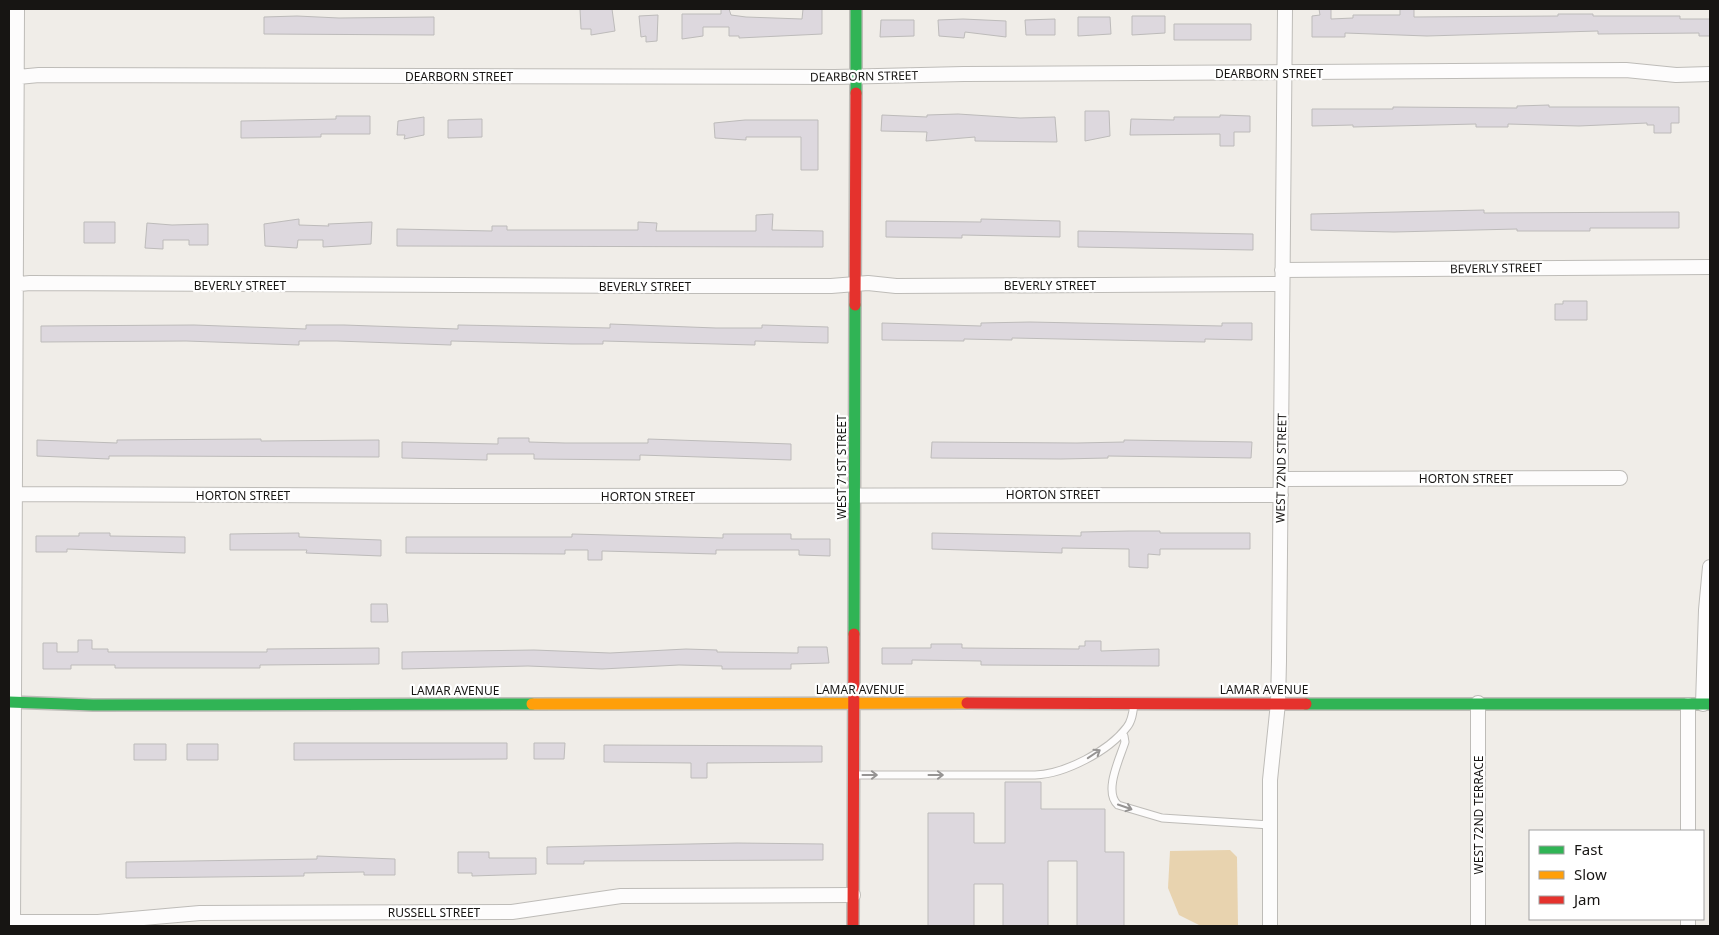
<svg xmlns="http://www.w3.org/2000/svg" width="1719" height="935" font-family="'Noto Sans',sans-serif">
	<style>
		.green { fill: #e8d3af }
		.building { fill: #ddd8de; stroke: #bdbbba }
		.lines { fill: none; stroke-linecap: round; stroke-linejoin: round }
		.lane-casing { stroke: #bebcb8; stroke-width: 9 }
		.street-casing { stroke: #bebcb8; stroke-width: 16 }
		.fast-casing { stroke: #bebcb8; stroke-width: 14 }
		.slow-casing { stroke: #bebcb8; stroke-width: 14 }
		.jam-casing { stroke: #bebcb8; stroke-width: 14 }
		.lane { stroke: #fdfcfc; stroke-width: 7 }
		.street { stroke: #fdfcfc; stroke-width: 14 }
		.fast { stroke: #30b455; stroke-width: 11 }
		.slow { stroke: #ff9f0a; stroke-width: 11 }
		.jam { stroke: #e5322d; stroke-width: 11 }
		.oneway { stroke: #969493 }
		.labels { text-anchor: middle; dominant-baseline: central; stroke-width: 4.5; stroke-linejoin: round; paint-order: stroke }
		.street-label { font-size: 12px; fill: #171513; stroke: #fff }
	</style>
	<rect width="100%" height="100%" fill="#f0ede8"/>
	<path class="green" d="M1230,850L1237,857L1238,925L1201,926L1179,915L1168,888L1170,851Z"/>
	<path class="building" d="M580,9H612L615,31L591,35V29H581Z
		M721,9H729L731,15L746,17L802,19L803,9H822V34L739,38V36H729V27H703V36L682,39V14H721Z
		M1319,9H1331V19L1353,18V15H1400V9H1414V17L1558,16V14H1593V16H1680V19H1710V36H1699V33L1598,34V31L1427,36L1345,33V37H1312V16L1320,15Z
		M658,15L657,41L646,42V36L641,37L639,16Z
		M297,16L339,18L434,17V35L264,34V17Z
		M1132,16H1165V33L1132,35Z
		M1078,17H1110L1111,34L1078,36Z
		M963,19L1006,21V37L965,32L964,38L939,36L938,20Z
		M1055,19V35H1026L1025,20Z
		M881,20H914V36L880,37Z
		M1174,24H1251V40H1174Z
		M1549,105V107H1679V123H1671V133H1654V125H1647V123L1579,126L1508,124V127H1476V124L1353,127V125L1312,126V109H1393V107L1517,108V106Z
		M1085,111H1109L1110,136L1085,141Z
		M958,114L1020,118L1055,117L1057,142L975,141V137L926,141L927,132L881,131L882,115L927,117V115Z
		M1220,115L1250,116V132H1234V146H1220V134L1130,135L1131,119L1174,120V117H1220Z
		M336,116H370V134H321V137L241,138V121L336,119Z
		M424,117V135L404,139L405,135H397L398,121Z
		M482,119V137L448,138V120Z
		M745,120H818V170H801V137H746V140L715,138L714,123Z
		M1484,210V213L1679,212V228H1590V231H1517V229L1394,232L1311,230V214Z
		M773,214L772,230L823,231V247L397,246V229L492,231V226H507V230H638V222L657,223L656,231H756V215Z
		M299,219V225L329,226L328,224L372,222L371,244L323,247V240H298L297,248L265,246L264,224Z
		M981,219L1060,221V237L962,235V238L886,237V221L981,222Z
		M84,222H115V243H84Z
		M147,223L172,225L208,224V245H189V240H163V249L145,248Z
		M1078,231L1253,234V250L1078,247Z
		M1563,301H1587V320H1555V304H1563Z
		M1030,322L1222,326V323H1252V340L1205,339V342L1012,338V340L964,339V341L882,340V323L981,326V323Z
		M610,324L716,328H762V325L828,327V343L755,341V345L603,341V344H572L451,341V345L337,341H299V345L186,341L41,342V326L194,325L306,329V325H344L458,329V325L610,328Z
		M498,438H529V442L565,443H648V439L791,444V460L640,455V460L534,459V454H487V460L402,458V442L498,444Z
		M261,439V441L379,440V457L148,456H109V459L37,456V440L117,443V440Z
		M1124,440L1252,442L1251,458L1108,456V458L1061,459L931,458L932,442L1077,443L1124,442Z
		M1129,531H1160V533H1250V549H1160V555L1148,554V568L1129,567V549L1062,548V553L932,549V533L1081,536V532Z
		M79,533H110V536L185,537V553L67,549V552H36V536H79Z
		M299,533V537L381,540V556L306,553L307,550H230V534Z
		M572,534L723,538V534H791V539H830V556L799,555V550H716V554L602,551V560H588V550H565V554L406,553V537H572Z
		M371,604H387L388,622H371Z
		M78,640H92V649H108V652H267V649L379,648V664L260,665V668H115V665H71V669H43V643H57V652H78Z
		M1085,641H1101V651L1159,649V666L981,665V661L912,660V664H882V648H931V644H962V648L1079,649V646H1085Z
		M798,647H827L829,663L791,664V669H722V666L679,665L602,669L528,666L402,669V652L534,650L610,653L686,649L717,650V652L798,653Z
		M294,743H507V759L294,760Z
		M534,743H565L564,759H534Z
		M134,744H166V760H134Z
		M187,744H218V760H187Z
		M604,745L822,746V762L707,763V778H691V763L604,762Z
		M1005,782H1041V809H1105V852H1124V926H1077V861H1048V926H1003V884H974V926H928V813H974V843H1005Z
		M737,843L823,844V860L584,861V864H547V847Z
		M458,852H489V858H536V874L472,876V873H458Z
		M317,856L395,859V875H364V872L304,873V876L126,878V862L317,859Z"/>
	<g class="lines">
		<defs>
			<path id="lane" d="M1121,734L1124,736L1125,742C1120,758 1103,792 1118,805L1162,818L1270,825
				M854,775H1035C1065,774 1109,751 1127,727C1132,721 1133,712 1134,704"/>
			<path id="street" d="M18,77L39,75L835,77L964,74L1626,70L1676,75L1710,74
				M1282,270L1710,267
				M9,285L30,283L660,286H831L868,283L896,286L1282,284
				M1282,479L1620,478
				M15,494L457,496L1281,495
				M1703,704L1706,610L1710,567
				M1688,831V705
				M13,922H98L200,913L512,912L621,896L853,895
				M13,926L17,9
				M1270,926V780L1278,703L1279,661L1285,9
				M1478,926V703
				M1688,926V919"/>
			<path id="fast" d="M856,93V9
				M854,634L855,305
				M9,702L93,705L532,704
				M1306,704H1710"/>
			<path id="slow" d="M532,704L967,703"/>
			<path id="jam" d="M855,305L856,93
				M967,703L1306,704
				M853,926L854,634"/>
		</defs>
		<use href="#lane" class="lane-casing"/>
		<use href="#street" class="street-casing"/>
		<use href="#fast" class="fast-casing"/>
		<use href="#slow" class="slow-casing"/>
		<use href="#jam" class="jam-casing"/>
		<use href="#lane" class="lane"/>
		<use href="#street" class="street"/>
		<use href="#fast" class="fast"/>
		<use href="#slow" class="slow"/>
		<use href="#jam" class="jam"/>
	</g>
	<defs><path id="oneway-shaft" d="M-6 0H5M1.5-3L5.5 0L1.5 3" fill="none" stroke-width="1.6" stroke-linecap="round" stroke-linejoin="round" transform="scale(1.25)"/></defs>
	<g class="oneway">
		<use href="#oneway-shaft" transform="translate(1094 754) rotate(-34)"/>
		<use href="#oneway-shaft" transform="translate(870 775)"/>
		<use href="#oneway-shaft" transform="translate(936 775)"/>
		<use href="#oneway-shaft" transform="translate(1125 807) rotate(19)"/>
	</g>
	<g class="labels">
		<g class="street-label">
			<text x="1269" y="73">DEARBORN STREET</text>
			<text x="459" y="76">DEARBORN STREET</text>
			<text transform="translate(864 76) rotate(-1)">DEARBORN STREET</text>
			<text transform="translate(1496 268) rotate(-1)">BEVERLY STREET</text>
			<text x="240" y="285">BEVERLY STREET</text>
			<text x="1050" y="285">BEVERLY STREET</text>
			<text x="645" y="286">BEVERLY STREET</text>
			<text transform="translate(841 467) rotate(-90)">WEST 71ST STREET</text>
			<text transform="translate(1281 468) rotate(-89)">WEST 72ND STREET</text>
			<text x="1466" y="478">HORTON STREET</text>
			<text x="1053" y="494">HORTON STREET</text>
			<text x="243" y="495">HORTON STREET</text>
			<text x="648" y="496">HORTON STREET</text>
			<text x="860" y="689">LAMAR AVENUE</text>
			<text x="1264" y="689">LAMAR AVENUE</text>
			<text x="455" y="690">LAMAR AVENUE</text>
			<text transform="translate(1478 815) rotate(-90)">WEST 72ND TERRACE</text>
			<text x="434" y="912">RUSSELL STREET</text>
		</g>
	</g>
	<rect width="1719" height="935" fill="none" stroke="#171513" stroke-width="20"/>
	<rect x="1529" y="830" width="175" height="90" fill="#ffffff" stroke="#a2a1a1"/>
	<rect x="1539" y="846" width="25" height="8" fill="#30b455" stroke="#a2a1a1"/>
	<text x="1574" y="855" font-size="15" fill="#171513">Fast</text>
	<rect x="1539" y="871" width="25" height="8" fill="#ff9f0a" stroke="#a2a1a1"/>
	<text x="1574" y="880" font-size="15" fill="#171513">Slow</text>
	<rect x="1539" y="896" width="25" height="8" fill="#e5322d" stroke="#a2a1a1"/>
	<text x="1574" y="905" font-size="15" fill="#171513">Jam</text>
</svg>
